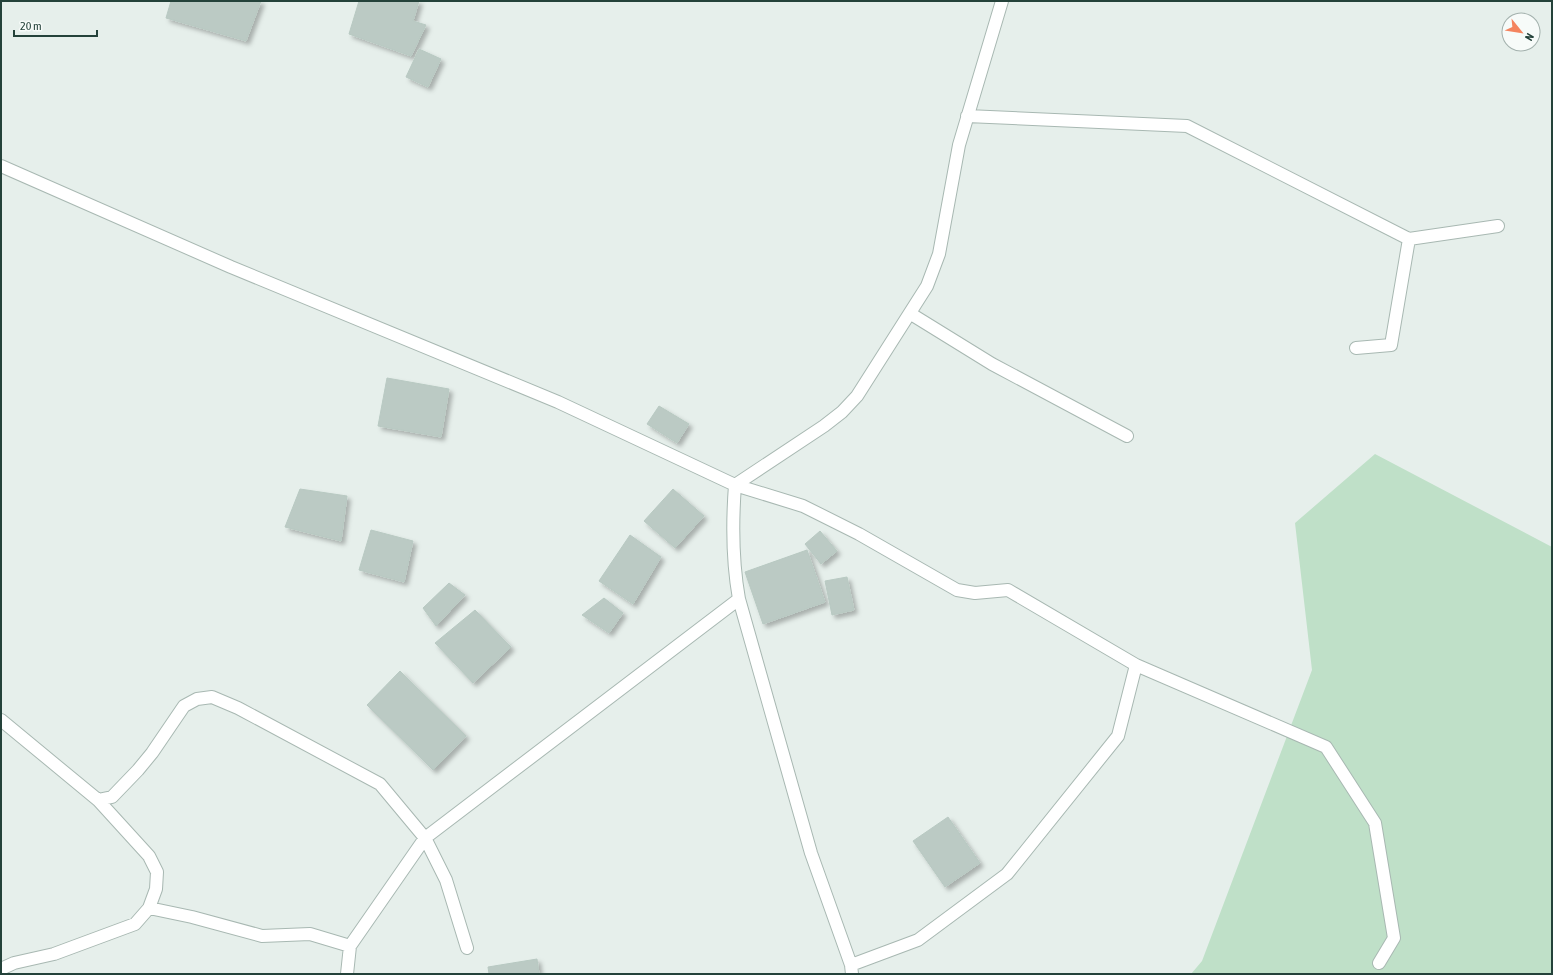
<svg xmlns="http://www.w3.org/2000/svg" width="1553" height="975" font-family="'Asap Condensed',sans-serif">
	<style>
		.green { fill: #bfe0c8 }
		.building { fill: #bbcac4; stroke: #b8c9c2; filter: url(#shadow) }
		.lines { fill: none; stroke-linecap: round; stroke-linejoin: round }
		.minor-casing { stroke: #a8b8b2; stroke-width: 14 }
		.minor { stroke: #fff; stroke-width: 12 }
	</style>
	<defs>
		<filter id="shadow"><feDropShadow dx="3.5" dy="3.5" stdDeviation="2" flood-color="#0004"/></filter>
	</defs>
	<rect width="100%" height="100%" fill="#e6efeb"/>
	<path class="green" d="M1375,454L1552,547V974H1191L1202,961L1312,670L1295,523Z"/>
	<path class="building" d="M171,1H261L246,41L166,18Z
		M359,1H419L413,21L426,25L411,56L349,34Z
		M419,49L441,59L428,87L406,77Z
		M387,378L449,389L441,437L378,426Z
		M659,406L689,424L677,443L647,424Z
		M300,489L347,496L341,541L285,527Z
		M673,489L704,516L675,548L644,521Z
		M371,530L413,541L404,582L359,570Z
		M820,531L837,551L821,564L805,544Z
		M630,535L661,557L633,604L599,581Z
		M807,550L825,602L763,624L745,572Z
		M847,577L854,610L832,615L825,581Z
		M449,583L465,595L436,626L423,608Z
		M604,598L623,613L609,633L582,615Z
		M475,610L511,647L473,683L435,643Z
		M400,671L466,736L433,770L367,705Z
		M948,817L980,863L945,887L913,841Z
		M537,959L539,974H489L488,967Z"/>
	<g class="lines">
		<defs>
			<path id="minor" d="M967,116L1187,126L1409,239L1498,226
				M1,166L231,267L558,402L735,485L803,506L859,534L957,590L975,593L1008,590L1136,665L1118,736L1007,874L918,940L851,965
				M911,314L992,364L1127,436
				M1356,348L1391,345L1409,239
				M735,485L824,426L842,412L857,396L927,286L939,254L959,145L1002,1
				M735,485C732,525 732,560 739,599L811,853L851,965L852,974
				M1136,665L1326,747L1375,823L1394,938L1379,963
				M1,720L98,800L149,856L157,872L156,889L149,908L135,924L54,954L14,963L1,969
				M98,800L112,797L138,770L152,753L184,706L197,699L212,697L238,708L380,784L425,838L446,880L467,948
				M149,908L192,917L262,936L310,934L350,946
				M347,974L350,946L425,838L739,599"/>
		</defs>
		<use href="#minor" class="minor-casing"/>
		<use href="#minor" class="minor"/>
	</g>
	<rect width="1553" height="975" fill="none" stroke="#24423a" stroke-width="4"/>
	<g transform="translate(1521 32) rotate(120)"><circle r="19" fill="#f7fbf9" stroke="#a3b1ad"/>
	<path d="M0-3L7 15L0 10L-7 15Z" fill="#f4845f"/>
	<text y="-6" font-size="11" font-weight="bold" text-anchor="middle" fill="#24423a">N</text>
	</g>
	<path d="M14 30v6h83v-6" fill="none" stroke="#24423a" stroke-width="2"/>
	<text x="20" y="30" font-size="12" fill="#24423a" stroke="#f7fbf9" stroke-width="3" paint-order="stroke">20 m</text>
</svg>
